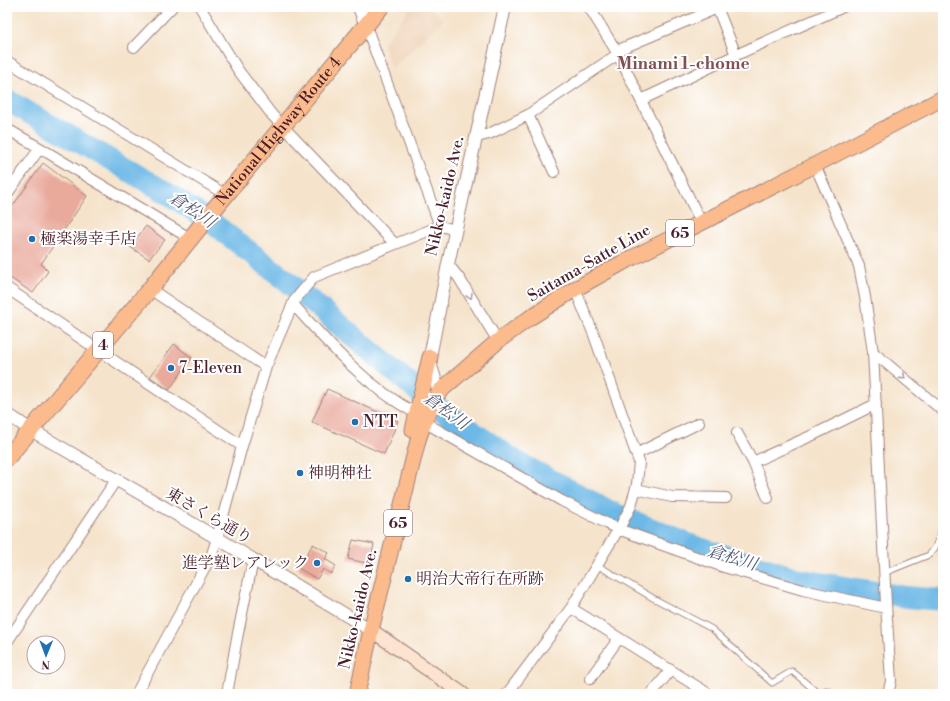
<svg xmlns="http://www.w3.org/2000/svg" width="950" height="701" font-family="'Libre Bodoni','Noto Serif JP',serif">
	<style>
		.built { fill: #f0d5bc }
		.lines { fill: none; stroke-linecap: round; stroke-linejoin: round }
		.river { stroke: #6cb8e6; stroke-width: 22 }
		.building { fill: #e9a99b }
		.service-casing { stroke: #a0817b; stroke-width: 7 }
		.minor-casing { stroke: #a0817b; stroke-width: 12 }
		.tertiary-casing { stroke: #a0817b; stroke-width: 14 }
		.secondary-casing { stroke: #a0817b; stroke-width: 15 }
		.primary-casing { stroke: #a0817b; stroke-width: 17 }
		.trunk-casing { stroke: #a0817b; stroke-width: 18 }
		.service { stroke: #fff; stroke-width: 5 }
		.minor { stroke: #fff; stroke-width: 10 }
		.tertiary { stroke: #fff; stroke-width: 12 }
		.secondary { stroke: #fde4d1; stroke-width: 13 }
		.primary { stroke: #fbbb8d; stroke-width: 15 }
		.trunk { stroke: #fbbb8d; stroke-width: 16 }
		.oneway { stroke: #ae9aa0 }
		.poi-dot { fill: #1f6fb2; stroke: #fff; stroke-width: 1.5 }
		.labels { text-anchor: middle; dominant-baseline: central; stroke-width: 4; stroke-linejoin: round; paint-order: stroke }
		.shield { fill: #fff; stroke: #80626b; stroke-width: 1 }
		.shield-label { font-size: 15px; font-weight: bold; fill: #4a1f2b }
		.street-label { font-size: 16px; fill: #4a1f2b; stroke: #fff }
		.poi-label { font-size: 16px; fill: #4a1f2b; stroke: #fff; text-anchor: start }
		.neighbourhood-label { font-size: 17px; font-weight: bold; fill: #824f52; stroke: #fff }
		.water-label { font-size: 17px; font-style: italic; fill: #585c76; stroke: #fff }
	</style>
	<rect width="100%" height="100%" fill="#fff"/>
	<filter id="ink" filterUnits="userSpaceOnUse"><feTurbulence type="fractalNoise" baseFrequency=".025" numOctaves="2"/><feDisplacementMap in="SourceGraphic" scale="8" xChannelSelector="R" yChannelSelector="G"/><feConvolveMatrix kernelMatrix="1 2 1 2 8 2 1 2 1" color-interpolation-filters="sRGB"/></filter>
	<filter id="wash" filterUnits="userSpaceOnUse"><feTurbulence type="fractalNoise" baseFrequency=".012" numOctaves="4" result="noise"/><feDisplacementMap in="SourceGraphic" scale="16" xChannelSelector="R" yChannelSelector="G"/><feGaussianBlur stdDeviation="0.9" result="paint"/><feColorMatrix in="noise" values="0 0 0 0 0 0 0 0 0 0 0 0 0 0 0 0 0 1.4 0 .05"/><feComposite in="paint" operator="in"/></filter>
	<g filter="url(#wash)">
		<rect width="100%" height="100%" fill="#f5e3cb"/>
		<path class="built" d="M410,7H431L443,20L391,69L383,44Z"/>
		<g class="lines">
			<path class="river" d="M7,100L167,193L211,222L286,280L438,408L517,462L613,513L693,546L802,580L907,597L943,600"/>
		</g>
		<g id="blocks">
			<path class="building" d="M43,163L87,196L41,264L48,271L33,293L7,276V214Z
				M146,226L165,240L149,259L130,247Z
				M174,344L192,358L169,390L150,377Z
				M327,389L398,421L384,454L312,422Z
				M353,540L374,544L370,564L348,559Z
				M313,544L329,553L325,559L336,566L331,574L323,569L317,579L298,568Z"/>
		</g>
	</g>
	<g filter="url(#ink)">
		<use href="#blocks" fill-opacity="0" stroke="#a0817b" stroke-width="1"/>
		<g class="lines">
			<defs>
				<path id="service" d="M597,565L653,598L712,629L772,683L792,671L819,694
					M884,573L929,555L935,548L943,525
					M821,694L826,690L835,694"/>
				<path id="minor" d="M200,7L238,70L272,115L394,243
					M589,7L618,54L701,222
					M717,7L736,55
					M366,26L440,226
					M134,47L172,7
					M616,51L720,7
					M7,61L226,195
					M641,100L736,55L843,7
					M528,115L554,172
					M7,129L40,148
					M477,137L489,134L528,115L618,54
					M815,165L859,266L865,297L873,352L886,604L891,681L888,694
					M7,194L40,148L191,239
					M448,264L459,278L498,341
					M7,288L98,350L242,446
					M150,289L266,367
					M293,304C330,346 367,387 417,414
					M873,352L943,411
					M424,422L562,501L618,529L724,567L803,590L886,608
					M737,433L753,462
					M636,454L699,423
					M636,489L672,497L726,498
					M768,498L753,462L813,435L876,404
					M571,608L709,694
					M7,642L116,480
					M590,679L619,638
					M136,694L212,554L217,538L242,446L266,367L294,301L314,277L440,226L456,230
					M227,694L237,638L253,560
					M507,694L571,608L621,525L631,506L637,484L639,462L594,335L575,289
					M651,694L671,670"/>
				<path id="tertiary" d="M359,7L366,26
					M439,392L431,366L430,357L448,264L505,7
					M7,414L31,430L217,538L371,630"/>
				<path id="secondary" d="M371,630L463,694"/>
				<path id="primary" d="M413,430L430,357
					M357,694L371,630L418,440L424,422L439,392L498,341L531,317L575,289L622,263L815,165L943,98"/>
				<g id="trunk">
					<path id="s1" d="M7,458L150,289L215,208L381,7"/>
				</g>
			</defs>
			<use href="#service" class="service-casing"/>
			<use href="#minor" class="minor-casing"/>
			<use href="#tertiary" class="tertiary-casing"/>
			<use href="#secondary" class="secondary-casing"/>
			<use href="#primary" class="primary-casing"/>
			<use href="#trunk" class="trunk-casing"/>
			<use href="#service" class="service"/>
			<use href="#minor" class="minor"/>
			<use href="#tertiary" class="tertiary"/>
			<use href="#secondary" class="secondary"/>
			<use href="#primary" class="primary"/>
			<use href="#trunk" class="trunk"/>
		</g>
		<defs><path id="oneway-chevron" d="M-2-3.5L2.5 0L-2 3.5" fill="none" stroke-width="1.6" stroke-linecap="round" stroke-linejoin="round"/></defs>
		<g class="oneway">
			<use href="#oneway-chevron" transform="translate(470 296) rotate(59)"/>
			<use href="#oneway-chevron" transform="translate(903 377) rotate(41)"/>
		</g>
	</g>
	<g class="poi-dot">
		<circle cx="32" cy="239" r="4"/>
		<circle cx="171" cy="368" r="4"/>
		<circle cx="355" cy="422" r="4"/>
		<circle cx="300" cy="473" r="4"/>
		<circle cx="317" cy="563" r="4"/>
		<circle cx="408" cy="579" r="4"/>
	</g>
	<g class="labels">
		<g class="shield">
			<rect x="666" y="220" width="28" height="26" rx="3"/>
			<rect x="93" y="332" width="20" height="26" rx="3"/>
			<rect x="384" y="510" width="28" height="26" rx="3"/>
		</g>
		<g class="shield-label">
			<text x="680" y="233">65</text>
			<text x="103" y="345">4</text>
			<text x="398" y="523">65</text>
		</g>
		<g class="street-label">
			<text stroke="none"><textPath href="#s1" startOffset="425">National Highway Route 4</textPath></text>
			<text transform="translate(445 196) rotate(-77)">Nikko-kaido Ave.</text>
			<text transform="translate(589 263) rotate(-30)">Saitama-Satte Line</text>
			<text transform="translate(209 516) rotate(30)">東さくら通り</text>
			<text transform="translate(358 609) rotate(-77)">Nikko-kaido Ave.</text>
		</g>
		<g class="poi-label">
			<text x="40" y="239">極楽湯幸手店</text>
			<text x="179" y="368">7-Eleven</text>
			<text x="363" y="422">NTT</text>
			<text x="308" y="473">神明神社</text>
			<text x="309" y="563" text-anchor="end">進学塾レアレック</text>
			<text x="416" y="579">明治大帝行在所跡</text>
		</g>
		<g class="neighbourhood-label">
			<text x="683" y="64">Minami 1-chome</text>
		</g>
		<g class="water-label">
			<text transform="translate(192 210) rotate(34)">倉松川</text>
			<text transform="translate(446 411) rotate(36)">倉松川</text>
			<text transform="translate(732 558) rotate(17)">倉松川</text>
		</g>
	</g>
	<rect width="950" height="701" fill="none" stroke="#fff" stroke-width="24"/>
	<g transform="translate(46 655) rotate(181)"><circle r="19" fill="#ffffff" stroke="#b7a5aa"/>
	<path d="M0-3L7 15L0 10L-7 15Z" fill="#1f6fb2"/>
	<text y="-6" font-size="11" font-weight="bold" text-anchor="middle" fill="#4a1f2b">N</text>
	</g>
</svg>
